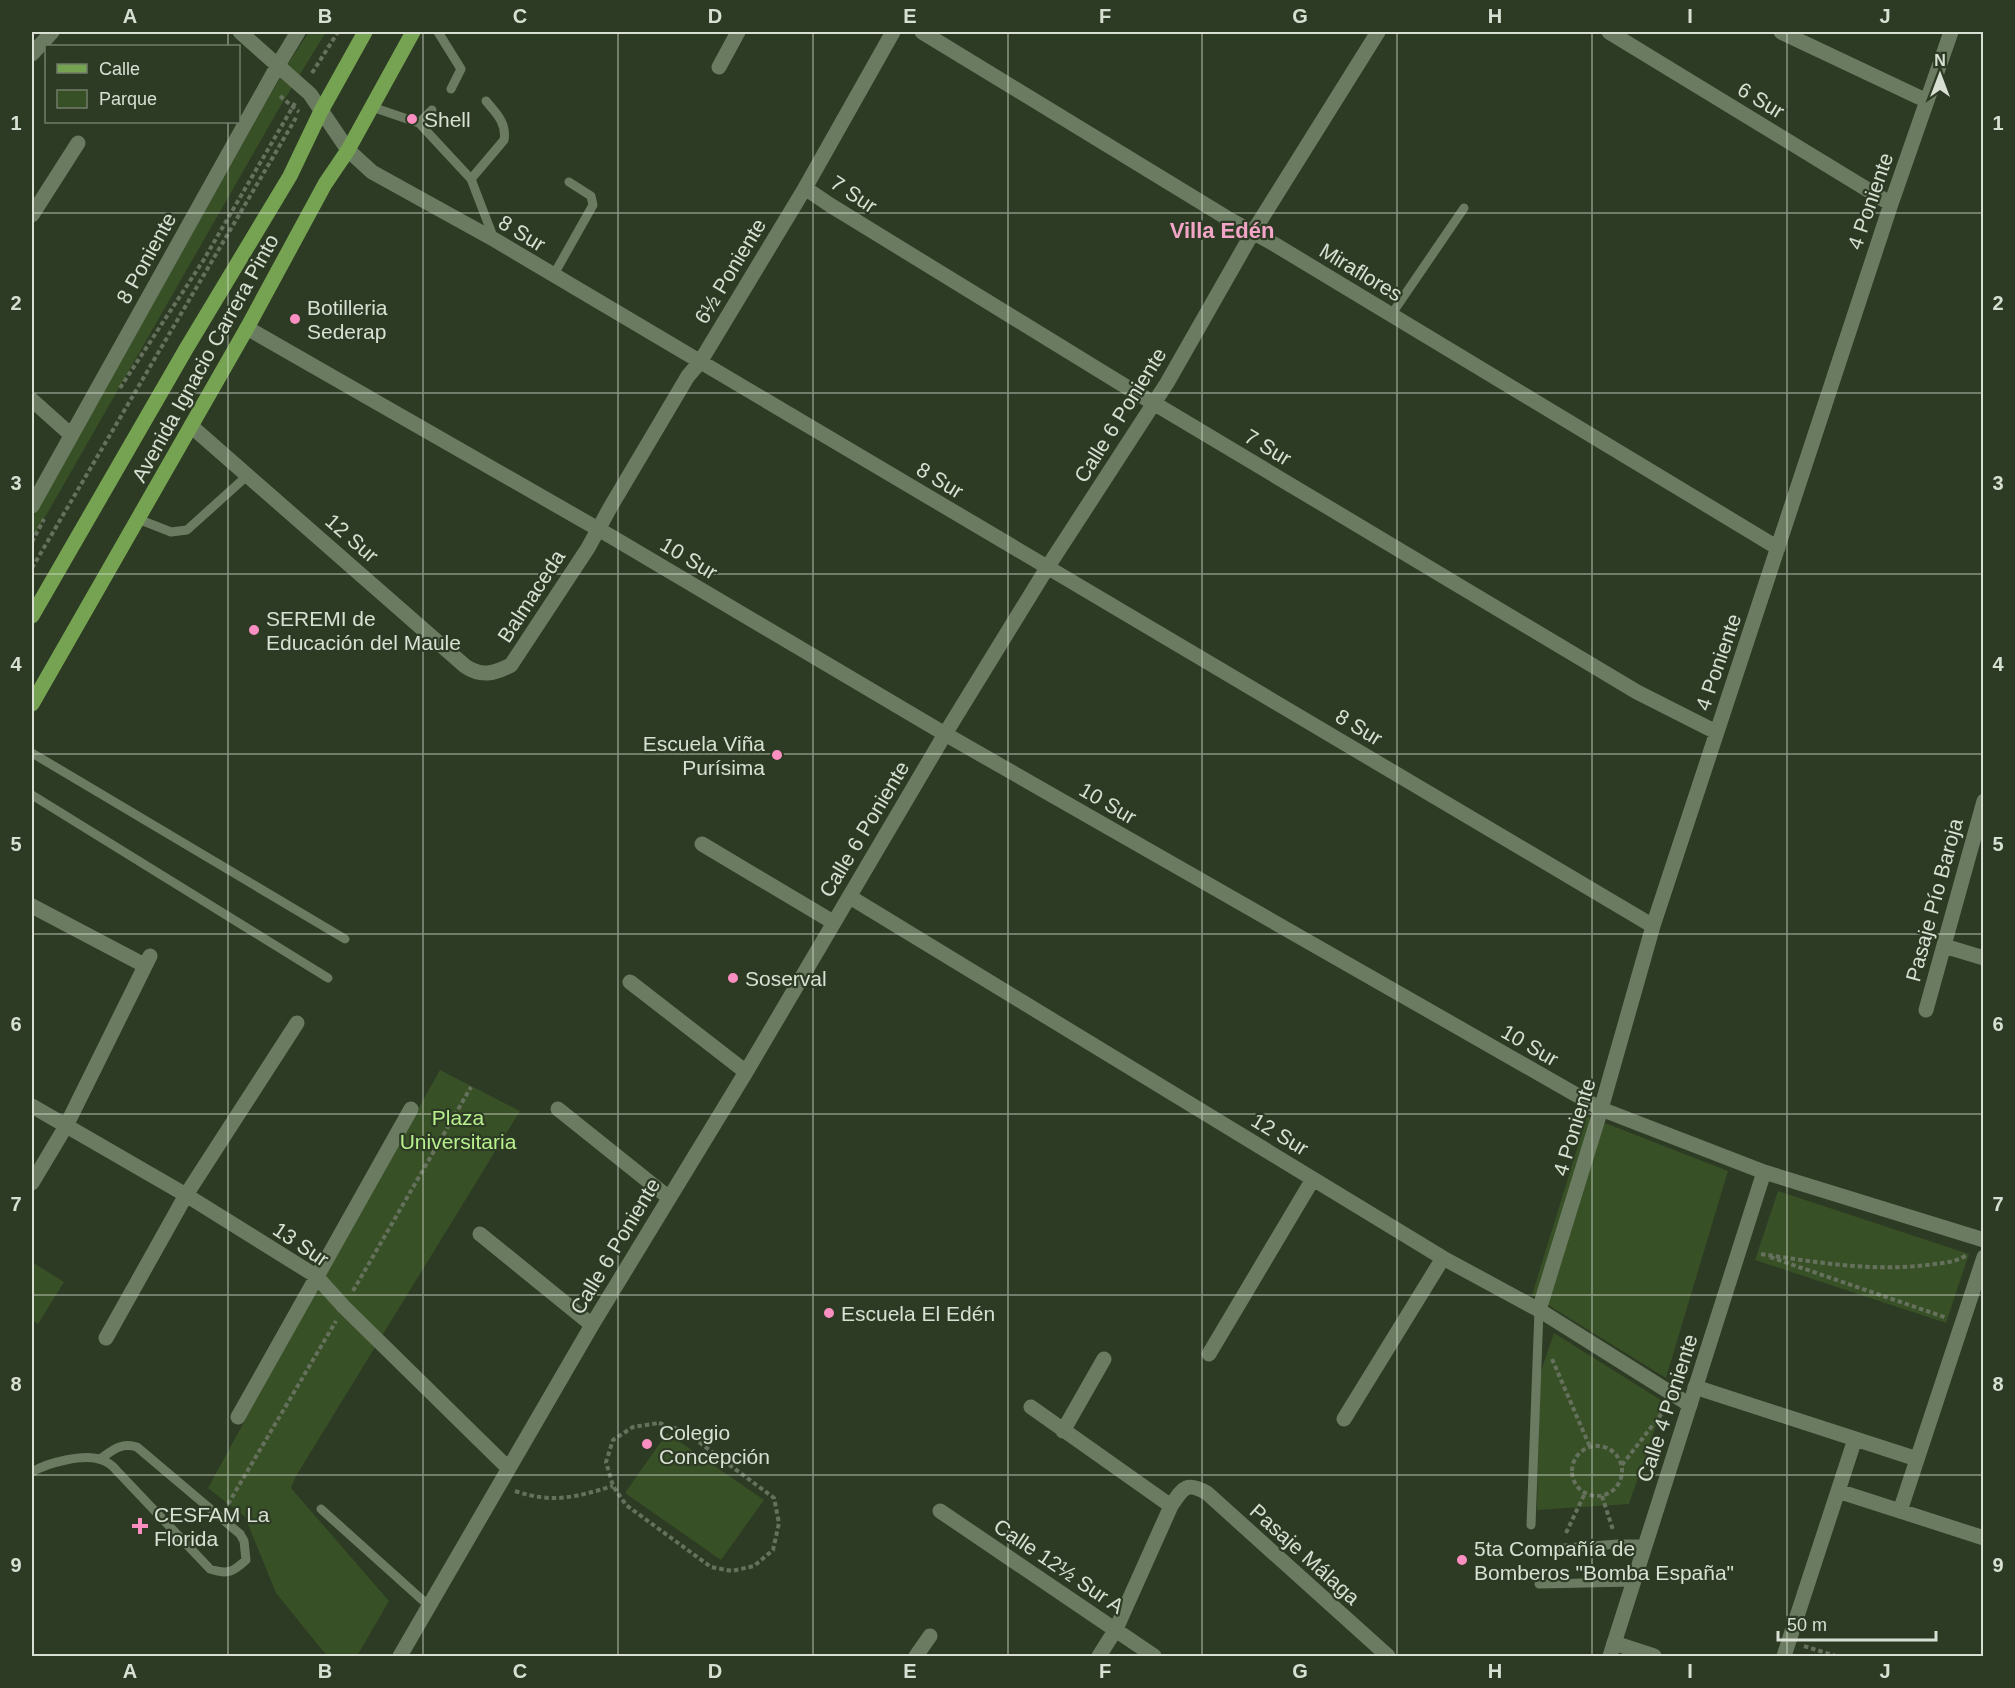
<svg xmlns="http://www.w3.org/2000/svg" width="2015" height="1688" font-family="Helvetica,sans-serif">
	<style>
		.green { fill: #385026 }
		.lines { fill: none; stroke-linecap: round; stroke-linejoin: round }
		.path { stroke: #65715d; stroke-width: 4; stroke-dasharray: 4.5 3; stroke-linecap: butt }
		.service { stroke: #6b7b62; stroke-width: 9 }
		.minor { stroke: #6b7b62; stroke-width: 15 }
		.tertiary { stroke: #6b7b62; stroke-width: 15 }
		.primary { stroke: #76a351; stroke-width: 15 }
		.grid { fill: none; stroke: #d7e0d2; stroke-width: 1.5; stroke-opacity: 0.55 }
		.poi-dot { fill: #fc8fc1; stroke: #2d3a24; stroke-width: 2 }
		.labels { text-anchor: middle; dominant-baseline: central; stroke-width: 4.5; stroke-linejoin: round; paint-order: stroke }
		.street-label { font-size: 21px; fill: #d7e0d2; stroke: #2d3a24 }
		.poi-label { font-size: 21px; fill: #d7e0d2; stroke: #2d3a24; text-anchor: start }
		.park-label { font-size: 21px; fill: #b7f08d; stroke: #2d3a24 }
		.neighbourhood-label { font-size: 22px; font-weight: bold; fill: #f2a5c7; stroke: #2d3a24 }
		.neatline { fill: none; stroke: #d7e0d2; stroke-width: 2 }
		.grid-label { font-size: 20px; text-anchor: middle; font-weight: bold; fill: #d7e0d2 }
	</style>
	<rect width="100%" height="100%" fill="#2d3a24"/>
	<path class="green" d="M309,32H326L277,112L32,540V519L287,65Z
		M440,1070L520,1111L296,1476L291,1488L389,1601L357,1656H327L276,1593L245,1517L208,1488L322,1279Z
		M1587,1116L1728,1171L1666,1378L1532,1295Z
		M1778,1191L1969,1254L1946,1323L1755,1260Z
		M32,1262L64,1282L38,1324L32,1320Z
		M1554,1333L1664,1402L1629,1504L1537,1510L1540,1374Z
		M667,1433L764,1500L721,1560L625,1493Z"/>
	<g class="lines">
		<path class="path" d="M312,73L338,32
			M280,96L299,112
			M120,388L203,261L295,103
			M32,542L44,519
			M32,568L297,116
			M1761,1254C1815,1262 1872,1272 1927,1265C1942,1263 1954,1263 1967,1255
			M1770,1257L1947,1318
			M353,1291L471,1087
			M1552,1359L1590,1447
			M659,1423L684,1431L774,1498L779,1523L773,1550L754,1566L732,1571L711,1567L626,1505L613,1486L606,1462L613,1440L633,1427Z
			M1572 1471a25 25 0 1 1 50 0a25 25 0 1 1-50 0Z
			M1622,1465L1666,1408
			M515,1491C553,1504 576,1497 613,1486
			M1602,1496L1613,1530
			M228,1504L336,1321
			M1566,1533L1585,1493
			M1804,1646L1836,1656"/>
		<path class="service" d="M438,32L461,69L451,89
			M372,107L419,123L432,110
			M419,123L471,179L504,140C507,123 496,113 486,101
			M471,179L494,239
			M553,276L593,205L591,196L569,182
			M1391,315L1464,208
			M138,519L171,532L187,530L248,475
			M32,753L345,939
			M32,795L328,978
			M32,1472C47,1463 84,1453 102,1460C108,1462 113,1466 117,1471L210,1569C228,1575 233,1572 246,1560L244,1541L240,1534L137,1447C121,1442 113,1450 100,1459
			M321,1509L429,1606
			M1531,1525L1539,1310
			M1539,1550L1618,1544H1646
			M1539,1584L1633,1582"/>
		<path class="minor" d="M240,32L310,94L348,150L372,172L495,240L1653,926
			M922,32L1227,218L1274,244L1778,548
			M1609,32L1891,204
			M1781,32L1927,101
			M32,54L52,32
			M719,67L738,32
			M805,188L830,205L1120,383L1637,692L1716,732
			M32,215L78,143
			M32,400L70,434
			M191,426L465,666C481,677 494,674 511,665L588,548L611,506L688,376L700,362L805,188L893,32
			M32,506L278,65
			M702,844L833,922
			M850,897L1443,1258L1539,1310L1690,1405
			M32,906L144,965
			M1944,946L1984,958
			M630,982L746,1072
			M1926,1010L1984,801
			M32,1106L186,1195L316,1276L344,1307L508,1468
			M558,1109L668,1197
			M32,1183L66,1126L150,956
			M480,1234L592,1325
			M1539,1310L1601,1109L1653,926L1891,204L1951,32
			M106,1338L186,1195L297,1023
			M1209,1354L1313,1179
			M1695,1387L1917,1459
			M1031,1407L1171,1506
			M238,1417L411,1109
			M1344,1419L1443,1258
			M1063,1431L1104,1359
			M1838,1491L1984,1538
			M940,1511L1154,1656
			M1900,1511L1984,1257
			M1614,1643L1654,1656
			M400,1656L592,1325L746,1072L945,734L1047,568L1167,383L1253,232L1378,32
			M916,1656L930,1636
			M1099,1656L1116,1629L1171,1506C1183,1488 1186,1481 1207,1493L1388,1656
			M1784,1656L1855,1439"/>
		<path class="tertiary" d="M278,65L298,32
			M247,328L612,537L945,734L1601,1109L1764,1172L1984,1240
			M1610,1656L1764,1172"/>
		<path class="primary" d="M32,616L186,349L290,176L321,111L365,32
			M32,704L247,328L325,184L348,150L413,32"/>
	</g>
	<path class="grid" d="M228,32V46M423,32V1656M618,32V1656M813,32V1656M1008,32V1656M1202,32V1656M1397,32V1656M1592,32V1656M1787,32V1656M228,122V1656M32,213H1984M32,393H1984M32,574H1984M32,754H1984M32,934H1984M32,1114H1984M32,1295H1984M32,1475H1984"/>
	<g class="poi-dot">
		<circle cx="412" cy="119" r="6"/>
		<circle cx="295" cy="319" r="6"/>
		<circle cx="254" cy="630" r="6"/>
		<circle cx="777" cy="755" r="6"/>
		<circle cx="733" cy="978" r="6"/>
		<circle cx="829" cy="1313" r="6"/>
		<circle cx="647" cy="1444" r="6"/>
		<path d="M137 1517h6v6h6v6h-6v6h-6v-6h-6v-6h6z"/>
		<circle cx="1462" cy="1560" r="6"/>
	</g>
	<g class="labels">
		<g class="street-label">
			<text transform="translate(1761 100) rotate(31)">6 Sur</text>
			<text transform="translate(854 194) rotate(33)">7 Sur</text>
			<text transform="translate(1870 201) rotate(-71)">4 Poniente</text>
			<text transform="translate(522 233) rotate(31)">8 Sur</text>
			<text transform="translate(146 258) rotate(-61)">8 Poniente</text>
			<text transform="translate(730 271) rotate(-59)">6½ Poniente</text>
			<text transform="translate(1361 272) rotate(31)">Miraflores</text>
			<text transform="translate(205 358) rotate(-61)">Avenida Ignacio Carrera Pinto</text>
			<text transform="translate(1120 415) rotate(-58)">Calle 6 Poniente</text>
			<text transform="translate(1268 447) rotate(31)">7 Sur</text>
			<text transform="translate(940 480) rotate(31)">8 Sur</text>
			<text transform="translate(352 538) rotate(41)">12 Sur</text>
			<text transform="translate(689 558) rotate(31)">10 Sur</text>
			<text transform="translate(531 596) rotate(-57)">Balmaceda</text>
			<text transform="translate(1718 662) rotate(-71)">4 Poniente</text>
			<text transform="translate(1359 727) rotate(31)">8 Sur</text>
			<text transform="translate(1108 803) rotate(30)">10 Sur</text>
			<text transform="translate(864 829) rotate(-59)">Calle 6 Poniente</text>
			<text transform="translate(1934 900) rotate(-75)">Pasaje Pío Baroja</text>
			<text transform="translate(1530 1045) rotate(30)">10 Sur</text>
			<text transform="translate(1574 1127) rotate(-73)">4 Poniente</text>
			<text transform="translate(1280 1134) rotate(31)">12 Sur</text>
			<text transform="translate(301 1244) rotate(34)">13 Sur</text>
			<text transform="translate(615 1246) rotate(-59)">Calle 6 Poniente</text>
			<text transform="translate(1667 1408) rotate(-72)">Calle 4 Poniente</text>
			<text transform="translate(1305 1554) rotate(42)">Pasaje Málaga</text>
			<text transform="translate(1059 1566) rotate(34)">Calle 12½ Sur A</text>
		</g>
		<g class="poi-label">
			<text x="424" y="119">Shell</text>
			<text x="307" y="307">Botilleria<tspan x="307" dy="24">Sederap</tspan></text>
			<text x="266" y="618">SEREMI de<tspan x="266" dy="24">Educación del Maule</tspan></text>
			<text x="765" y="743" text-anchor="end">Escuela Viña<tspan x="765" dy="24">Purísima</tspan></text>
			<text x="745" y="978">Soserval</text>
			<text x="841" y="1313">Escuela El Edén</text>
			<text x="659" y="1432">Colegio<tspan x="659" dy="24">Concepción</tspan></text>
			<text x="154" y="1514">CESFAM La<tspan x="154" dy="24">Florida</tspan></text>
			<text x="1474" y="1548">5ta Compañía de<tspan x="1474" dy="24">Bomberos "Bomba España"</tspan></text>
		</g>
		<g class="park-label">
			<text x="458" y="1117">Plaza<tspan x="458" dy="24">Universitaria</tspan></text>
		</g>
		<g class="neighbourhood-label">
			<text x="1222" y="230">Villa Edén</text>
		</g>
	</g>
	<rect width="2015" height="1688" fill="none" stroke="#2d3a24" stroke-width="66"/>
	<rect x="45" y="45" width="195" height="78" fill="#2d3a24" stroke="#717c6a" stroke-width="1.5"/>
	<rect x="57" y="64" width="30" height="9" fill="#76a351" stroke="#717c6a" stroke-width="1.5"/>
	<text x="99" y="75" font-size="18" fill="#d7e0d2">Calle</text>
	<rect x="57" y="90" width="30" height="18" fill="#385026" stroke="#717c6a" stroke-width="1.5"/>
	<text x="99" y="105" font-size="18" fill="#d7e0d2">Parque</text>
	<g transform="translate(1940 75)" stroke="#2d3a24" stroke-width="4.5" paint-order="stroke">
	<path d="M0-4.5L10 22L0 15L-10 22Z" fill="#d7e0d2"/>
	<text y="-9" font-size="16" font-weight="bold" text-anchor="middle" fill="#d7e0d2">N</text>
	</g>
	<path d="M1778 1631v9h158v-9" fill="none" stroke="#d7e0d2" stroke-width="3"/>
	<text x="1787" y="1631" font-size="18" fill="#d7e0d2" stroke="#2d3a24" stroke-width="4.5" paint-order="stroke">50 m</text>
	<rect x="33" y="33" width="1949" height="1622" class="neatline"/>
	<g class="grid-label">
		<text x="130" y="23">A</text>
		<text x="325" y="23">B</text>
		<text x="520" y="23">C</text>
		<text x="715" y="23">D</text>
		<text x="910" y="23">E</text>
		<text x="1105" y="23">F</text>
		<text x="1300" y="23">G</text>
		<text x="1495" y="23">H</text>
		<text x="1690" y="23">I</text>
		<text x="1885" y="23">J</text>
		<text x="16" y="130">1</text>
		<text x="1998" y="130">1</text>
		<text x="16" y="310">2</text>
		<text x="1998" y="310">2</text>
		<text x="16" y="490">3</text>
		<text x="1998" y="490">3</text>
		<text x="16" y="671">4</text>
		<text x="1998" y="671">4</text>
		<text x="16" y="851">5</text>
		<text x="1998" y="851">5</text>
		<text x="16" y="1031">6</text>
		<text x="1998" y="1031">6</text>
		<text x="16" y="1211">7</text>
		<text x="1998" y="1211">7</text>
		<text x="16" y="1391">8</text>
		<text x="1998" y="1391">8</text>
		<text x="16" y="1572">9</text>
		<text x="1998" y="1572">9</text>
		<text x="130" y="1678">A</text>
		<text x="325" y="1678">B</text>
		<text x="520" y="1678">C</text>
		<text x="715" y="1678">D</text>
		<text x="910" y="1678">E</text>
		<text x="1105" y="1678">F</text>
		<text x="1300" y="1678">G</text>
		<text x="1495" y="1678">H</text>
		<text x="1690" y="1678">I</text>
		<text x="1885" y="1678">J</text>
	</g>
</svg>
